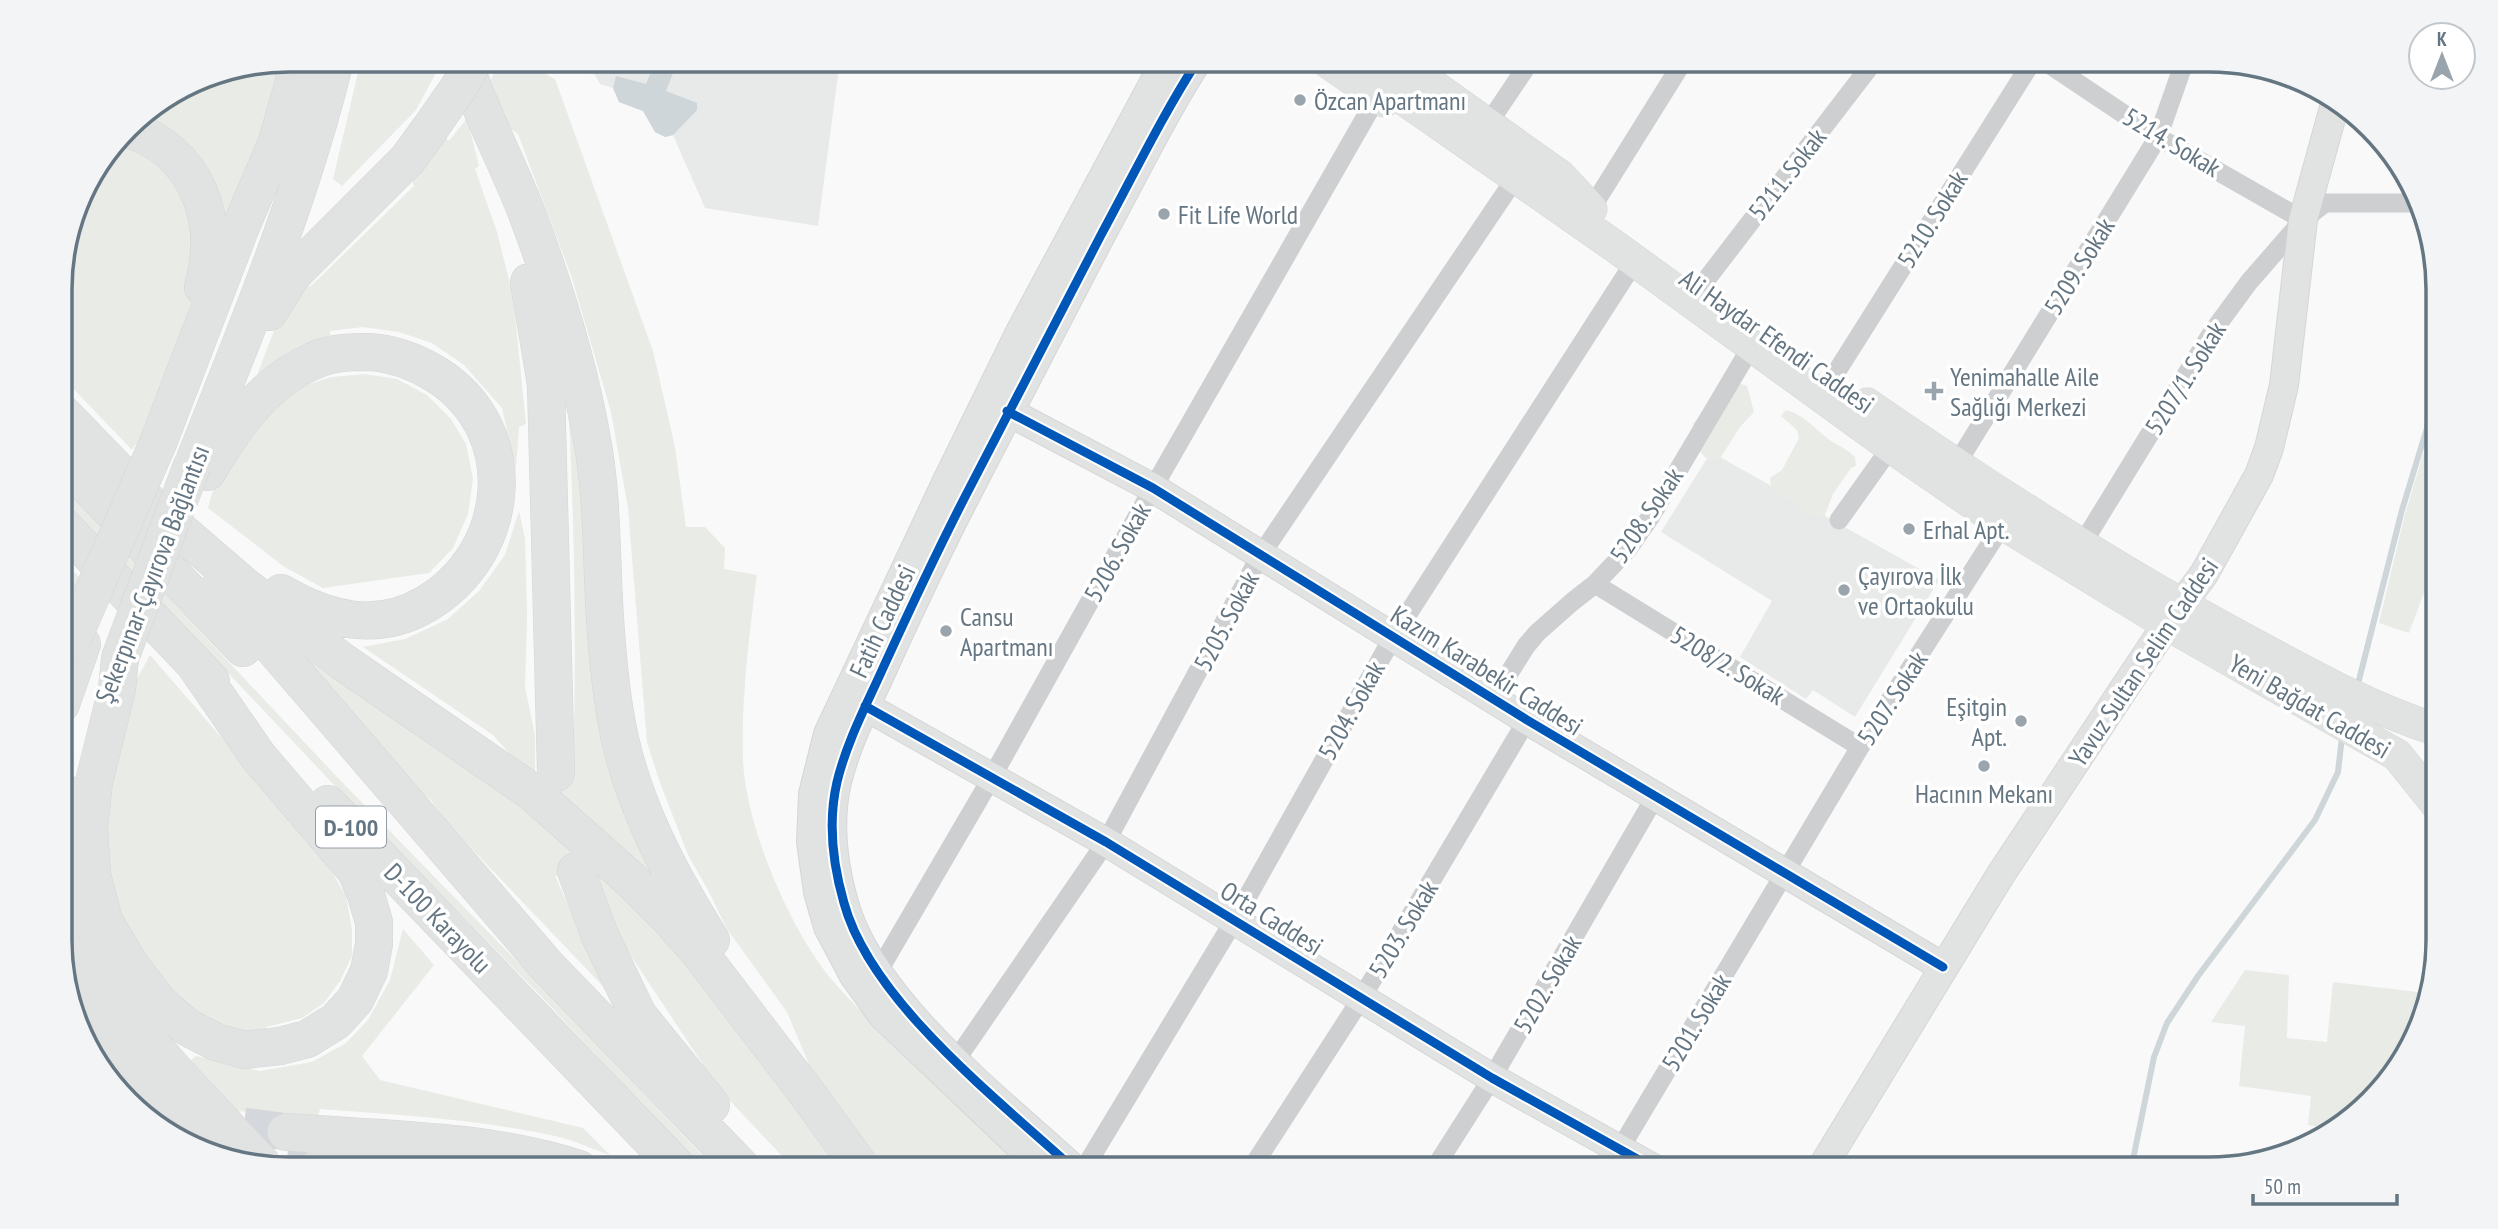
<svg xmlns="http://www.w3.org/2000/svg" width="2498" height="1229" font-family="'PT Sans Narrow',sans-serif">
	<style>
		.built { fill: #e8e9e9 }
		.green { fill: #e8ebe6 }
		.water { fill: #ced6d9 }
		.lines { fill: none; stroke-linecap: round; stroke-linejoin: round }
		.stream { stroke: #ced6d9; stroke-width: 6 }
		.primary-tunnel { stroke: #d4d8dc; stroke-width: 32; stroke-dasharray: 32 16; stroke-linecap: butt }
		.highway-tunnel { stroke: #d4d8dc; stroke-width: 37; stroke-dasharray: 37 18; stroke-linecap: butt }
		.secondary-casing { stroke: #d5d6d7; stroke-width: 30 }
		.primary-casing { stroke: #d5d6d7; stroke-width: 33 }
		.highway-casing { stroke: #d5d6d6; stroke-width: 38 }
		.street { stroke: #cecfd0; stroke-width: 19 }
		.secondary { stroke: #e1e2e2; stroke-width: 28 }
		.primary { stroke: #e1e2e2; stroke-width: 32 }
		.highway { stroke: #e1e2e2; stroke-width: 37 }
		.highway-bridge-casing { stroke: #d5d6d6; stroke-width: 38; stroke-linecap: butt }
		.highway-bridge { stroke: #e1e2e2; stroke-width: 37 }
		.cycleway-casing { stroke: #fff; stroke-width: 13 }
		.cycleway { stroke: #0057b8; stroke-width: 9 }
		.poi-dot { fill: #99a4ac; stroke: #fff; stroke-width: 2.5 }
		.labels { text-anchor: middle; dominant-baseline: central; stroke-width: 7; stroke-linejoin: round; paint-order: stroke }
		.shield { fill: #fff; stroke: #939fa8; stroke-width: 2 }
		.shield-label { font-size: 24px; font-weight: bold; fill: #657683 }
		.poi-label { font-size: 26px; fill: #657683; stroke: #fff; text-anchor: start }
		.street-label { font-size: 26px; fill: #657683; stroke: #fff }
		.rim { fill: none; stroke: #657683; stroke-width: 3.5 }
	</style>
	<rect width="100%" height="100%" fill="#f9f9f9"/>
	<path class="built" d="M564,60H840L818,226L705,208L673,135L665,137L655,132L643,111L619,102L613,88L600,84L595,75L565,62Z
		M1711,452L1939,580L1855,717L1813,690L1806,699L1740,657L1772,601L1661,532Z
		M2437,538L2438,590H2425Z"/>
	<path class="green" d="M285,60L227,238L137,117L201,77Z
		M361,60H443L416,110L342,186L333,179Z
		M499,60H534C537,70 546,74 555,79L653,351L675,447L686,527H705L725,548L724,569L757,575C749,636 741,699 743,761C746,827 790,930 832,980C857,1009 887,1036 915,1063C952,1098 989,1134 1027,1169H869L828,1110L787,1012L727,929L708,890L688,855L659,780L647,742L628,508L611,412L572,278L518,134L507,126L491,80Z
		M467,118L479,166L475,169L497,232L513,296L526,424L519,427L516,469L502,408L464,365L432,343L399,332L363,327L330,331L331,341L253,386L275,328L303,283L310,287L414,186L412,179L446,138L449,141Z
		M121,138L139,143L196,204L192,299L177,348L138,447L135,445L132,450L60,375V273L83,188Z
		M365,374L397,379L427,395L451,419L466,444L473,479L468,514L453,548L429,573L323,588L283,566L208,508L217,476L273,405L295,389L331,377Z
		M567,376L662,887L511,755L493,735L363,647L405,639L448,619L479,591L505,555L519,511L525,539L527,616L525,687L535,735V775L573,770C577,639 574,507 567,376Z
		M1734,382L1747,386L1754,412L1740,427L1719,460C1699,464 1694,439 1693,424L1705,408Z
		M2437,389V538L2425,590L2409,633L2379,623L2405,514L2430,432Z
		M1786,410C1803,414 1814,428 1827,438C1836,445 1847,448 1855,457L1856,466L1851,468L1833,494L1824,517C1808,518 1805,513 1795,504C1783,493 1771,500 1770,478L1782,470L1799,438L1797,430L1781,416Z
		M60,483L339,779L544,989L715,1169H703L539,994L335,786L61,496Z
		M61,559L83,581L61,628Z
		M256,608L516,800L679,947L750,1038L839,1169H794L720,1090L629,953L606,911L576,871L555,876L569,907L574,906L616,1000L451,827L430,799L389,768Z
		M150,655L319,850L346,896L352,929V956L340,981L324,1003L302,1018L266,1027L265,1036L229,1031L195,1014L166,989L139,952L107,884L101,827L130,692Z
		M403,929L434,965L362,1056L380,1080L583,1128L610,1155C592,1149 574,1140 555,1136C478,1119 398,1115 320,1109L318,1116L233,1111L186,1064L196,1056L260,1071L312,1062L346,1043L368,1020L390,980Z
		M2245,970L2289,975L2287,1038L2327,1042L2333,982L2426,993L2415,1041L2338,1130L2308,1125L2311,1096L2239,1086L2245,1026L2211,1022Z"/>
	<path class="water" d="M656,60H678L666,91L697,103V110L673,135L665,137L655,132L643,111L619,102L613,88L616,76L646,84Z"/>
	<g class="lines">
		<path class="stream" d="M2359,680L2402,510L2427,428L2433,386L2427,236
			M2131,1169L2154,1057L2167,1023L2198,976L2315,820L2338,772L2342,737"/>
		<path class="primary-tunnel" d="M1373,60L1381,64"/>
		<path class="highway-tunnel" d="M136,1104C177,1120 241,1125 286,1132
			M232,1156L320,1166"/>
		<defs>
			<path id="secondary" d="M1007,411L1153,488L1527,720L1943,967
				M865,706L1106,842L1492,1078L1655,1169
				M1044,1169L883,1016L854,976L828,927L818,892L811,842L813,794L828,734L946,483L1020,332L1166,60
				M1074,1169C1000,1101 871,1002 844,903C833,865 828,821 837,782C847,741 866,706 883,668C910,609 937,551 967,493C1011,407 1056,321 1101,235C1133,176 1162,116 1198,60
				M1821,1169L2001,874L2167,624L2204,574L2259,475L2269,448L2284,385L2303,220L2335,104"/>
			<path id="primary" d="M1325,60L1384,101
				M1397,60L1560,176L1591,209
				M1372,77L1613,245L1891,447L2003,524L2167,624L2397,755L2438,806
				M1867,404C1993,491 2120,573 2255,645C2314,677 2374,710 2438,730"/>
			<path id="highway" d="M463,60C480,112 506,160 526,211C553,282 577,358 591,434C603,494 601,557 605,618C607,649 610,682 615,713C628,795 667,870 711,940
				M128,129C197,151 222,220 203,287
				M529,282L546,385L556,773
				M269,312L292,275L408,159L429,130
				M60,411L155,509L242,584L343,662L532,792L630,879L667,916L699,952L806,1092L862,1169
				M158,443L240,229L277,142L300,60
				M60,457L243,648
				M195,459C247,328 302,197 335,60
				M207,472C233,428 262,384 311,362C328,353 348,352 368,352C393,353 416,362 437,375C525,431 511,554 426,604C377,633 327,620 281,593
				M61,524L211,681
				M220,586L546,965L743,1169
				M120,658L117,689L94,782L89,827L92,875L104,921L130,965L160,1004L187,1027L216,1042L245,1050L280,1046L307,1039L336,1021L355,1000L369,971L374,944V922L366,895L356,871L258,756L193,662
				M61,704L82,644
				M69,795L63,859L67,899L78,937L105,992L183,1080L261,1163
				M328,804L679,1169
				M576,871L600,936L638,1015L711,1105
				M62,967C99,1039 150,1092 206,1150
				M286,1132C382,1139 487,1139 579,1169
				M320,1166L365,1169"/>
		</defs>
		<use href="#secondary" class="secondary-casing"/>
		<use href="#primary" class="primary-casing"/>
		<use href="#highway" class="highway-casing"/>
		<path class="street" d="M2043,60L2158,137L2303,220
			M1488,124L1531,60
			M1591,209L1684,60
			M1699,289L1875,60
			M1832,379L2033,60
			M1956,465L2158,137L2185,60
			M1839,520L1891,447
			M2081,546L2213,331L2249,282L2303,220L2325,203H2413
			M1595,584L1860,747
			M1493,699L1526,646L1537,633L1572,602L1595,584L1628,549L1651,516L1751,347
			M878,972L992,777L1153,488L1377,97
			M956,1060L1106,842L1260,556L1508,189
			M1084,1169L1235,919L1393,637L1635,261
			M1251,1169L1361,999L1527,720
			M1434,1169L1492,1078L1655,797
			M1608,1169L1860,747L2003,524"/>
		<use href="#secondary" class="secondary"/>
		<use href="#primary" class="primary"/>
		<use href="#highway" class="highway"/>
		<defs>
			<path id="highway-bridge" d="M429,130L459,87L474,60
				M72,640L158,443
				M120,658L193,463"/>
		</defs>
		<use href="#highway-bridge" class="highway-bridge-casing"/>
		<use href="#highway-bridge" class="highway-bridge"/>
		<defs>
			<path id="cycleway" d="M1007,411L1153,488L1527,720L1943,967
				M865,706L1106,842L1492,1078L1655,1169
				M1074,1169C1000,1101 871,1002 844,903C833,865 828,821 837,782C847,741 866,706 883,668C910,609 937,551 967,493C1011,407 1056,321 1101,235C1133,176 1162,116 1198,60"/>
		</defs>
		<use href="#cycleway" class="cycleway-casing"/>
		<use href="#cycleway" class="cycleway"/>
	</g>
	<g class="poi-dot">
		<circle cx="1300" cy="100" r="7"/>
		<circle cx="1164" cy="214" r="7"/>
		<path d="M1930.5 380.5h7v7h7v7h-7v7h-7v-7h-7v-7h7z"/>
		<circle cx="1909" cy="529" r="7"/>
		<circle cx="1844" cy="590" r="7"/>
		<circle cx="946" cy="631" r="7"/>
		<circle cx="2021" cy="721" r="7"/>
		<circle cx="1984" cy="766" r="7"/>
	</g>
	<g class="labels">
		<rect class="shield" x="316" y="806.5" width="70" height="41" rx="5"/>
		<g class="shield-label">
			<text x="351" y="827">D-100</text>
		</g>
		<g class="poi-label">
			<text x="1314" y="100">Özcan Apartmanı</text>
			<text x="1178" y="214">Fit Life World</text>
			<text x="1950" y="376">Yenimahalle Aile<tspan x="1950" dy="30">Sağlığı Merkezi</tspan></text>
			<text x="1923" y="529">Erhal Apt.</text>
			<text x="1858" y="575">Çayırova İlk<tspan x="1858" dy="30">ve Ortaokulu</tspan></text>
			<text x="960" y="616">Cansu<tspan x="960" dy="30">Apartmanı</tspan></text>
			<text x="2007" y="706" text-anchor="end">Eşitgin<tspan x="2007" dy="30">Apt.</tspan></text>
			<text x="1984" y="793" text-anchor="middle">Hacının Mekanı</text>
		</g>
		<g class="street-label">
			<text transform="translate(2172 142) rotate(31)">5214. Sokak</text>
			<text transform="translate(1787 174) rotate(-52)">5211. Sokak</text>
			<text transform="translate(1932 219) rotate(-58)">5210. Sokak</text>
			<text transform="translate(2079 266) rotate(-58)">5209. Sokak</text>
			<text transform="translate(1777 341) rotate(35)">Ali Haydar Efendi Caddesi</text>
			<text transform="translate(2185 378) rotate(-58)">5207/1. Sokak</text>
			<text transform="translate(1646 515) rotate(-56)">5208. Sokak</text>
			<text transform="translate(1117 552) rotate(-61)">5206. Sokak</text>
			<text transform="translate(152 574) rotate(-69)">Şekerpınar-Çayırova Bağlantısı</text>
			<text transform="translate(882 621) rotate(-65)">Fatih Caddesi</text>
			<text transform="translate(1226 621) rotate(-62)">5205. Sokak</text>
			<text transform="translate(2143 662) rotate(-56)">Yavuz Sultan Selim Caddesi</text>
			<text transform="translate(1728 665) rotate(31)">5208/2. Sokak</text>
			<text transform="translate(1487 670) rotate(32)">Kazım Karabekir Caddesi</text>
			<text transform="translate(1892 698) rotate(-57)">5207. Sokak</text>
			<text transform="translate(2310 706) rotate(30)">Yeni Bağdat Caddesi</text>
			<text transform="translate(1351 710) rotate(-61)">5204. Sokak</text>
			<text transform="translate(438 918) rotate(46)">D-100 Karayolu</text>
			<text transform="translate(1272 918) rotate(32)">Orta Caddesi</text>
			<text transform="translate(1403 929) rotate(-59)">5203. Sokak</text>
			<text transform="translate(1547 984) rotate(-60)">5202. Sokak</text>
			<text transform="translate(1696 1022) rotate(-59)">5201. Sokak</text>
		</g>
	</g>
	<path d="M0 0H2498V1229H0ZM289 72H2209A217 217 0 0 1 2426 289V940A217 217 0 0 1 2209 1157H289A217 217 0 0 1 72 940V289A217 217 0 0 1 289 72Z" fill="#f3f4f5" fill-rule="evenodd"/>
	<path class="rim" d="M289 72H2209A217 217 0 0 1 2426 289V940A217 217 0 0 1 2209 1157H289A217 217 0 0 1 72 940V289A217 217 0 0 1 289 72Z"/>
	<g transform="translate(2442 56)"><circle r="33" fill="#ffffff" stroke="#c1c8cd" stroke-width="2"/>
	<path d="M0-5L12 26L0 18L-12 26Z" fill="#99a4ac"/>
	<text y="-10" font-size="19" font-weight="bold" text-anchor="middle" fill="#657683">K</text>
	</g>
	<path d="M2253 1194v10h144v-10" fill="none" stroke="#657683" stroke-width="3.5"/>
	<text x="2264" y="1194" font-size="21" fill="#657683" stroke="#ffffff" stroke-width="5" paint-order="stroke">50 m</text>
</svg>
